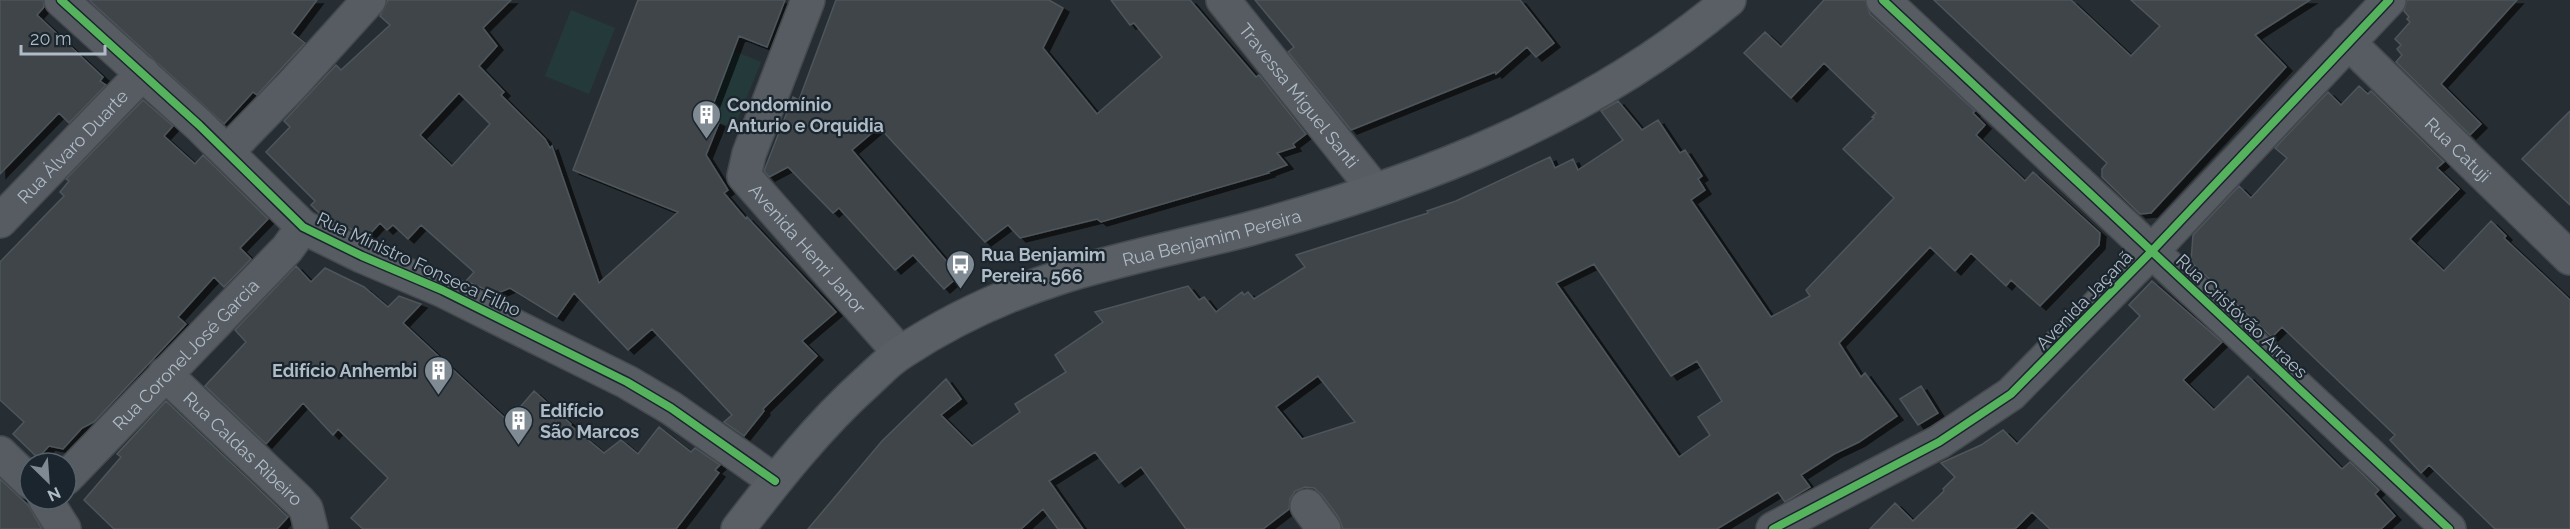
<svg xmlns="http://www.w3.org/2000/svg" width="2570" height="529" font-family="Raleway,sans-serif">
	<style>
		.green { fill: #243a3a }
		.building { fill: #3f454a; stroke: #4e565c; stroke-width: 1.5; fill-rule: evenodd; filter: url(#shadow) }
		.lines { fill: none; stroke-linecap: round; stroke-linejoin: round }
		.minor-casing { stroke: #444a4e; stroke-width: 36 }
		.major-casing { stroke: #444b50; stroke-width: 36 }
		.minor { stroke: #565c62; stroke-width: 33 }
		.major { stroke: #595f64; stroke-width: 33 }
		.cycleway-casing { stroke: #1a252e; stroke-width: 11 }
		.cycleway { stroke: #56b35d; stroke-width: 8 }
		.labels { text-anchor: middle; dominant-baseline: central; stroke-width: 4.5; stroke-linejoin: round; paint-order: stroke }
		.street-label { font-size: 18px; fill: #afbbc6; stroke: #1a252e }
		.poi-label { font-size: 18px; font-weight: bold; fill: #afbbc6; stroke: #1a252e; text-anchor: start }
	</style>
	<defs>
		<filter id="shadow"><feDropShadow dx="6" dy="4" stdDeviation="0" flood-color="#0009"/></filter>
	</defs>
	<rect width="100%" height="100%" fill="#272e33"/>
	<path class="green" d="M571,10L615,28L589,94L545,76Z
		M734,51L761,62L734,128L708,118Z"/>
	<path class="building" d="M0,0H43L44,7L37,15L103,77L100,81L106,85L69,123L59,113L0,174Z
		M89,0H317L292,33L305,43L257,95L253,92L224,124Z
		M388,0H511L483,28L497,46L479,66L504,92L501,95L545,139L550,148L552,146L599,283L678,212L573,170L638,0H785L767,47L739,36L708,118L719,123L706,155L728,190L724,193L746,219L747,217L836,312L802,341L817,356L763,409L764,411L744,436L724,422L732,415L652,329L628,350L574,293L557,317L510,288L496,294L466,281L474,272L421,225L408,239L393,225L387,230L380,223L367,237L320,214L311,205L315,201L266,152L290,127L284,121L336,65L341,70L390,25L380,16ZM459,93L490,124L452,166L420,135Z
		M836,0H1049L1063,8L1043,48L1097,114L1162,57L1134,23L1130,25L1111,0H1190L1256,77L1259,75L1306,134L1293,144L1295,147L1277,153L1287,165L1268,172L1269,173L1101,222L1097,219L1020,238L1008,225L985,242L879,127L852,150L959,276L944,289L913,255L895,270L839,208L833,213L788,167L769,177L764,171L793,97L799,100Z
		M1255,0H1520L1554,43L1536,57L1527,47L1496,74L1495,72L1351,130L1288,52L1294,47Z
		M1824,0H1865L1870,14L1975,111L1973,113L1985,125L1976,135L2025,181L2033,172L2100,233L2099,245L2040,306L2011,280L2006,286L1971,253L1955,271L1930,247L1839,343L1861,377L1865,373L1897,416L1859,442L1834,454L1801,475L1810,487L1785,502L1778,492L1717,529H1343L1339,518L1322,495L1314,488L1305,487L1295,491L1290,499L1289,509L1263,529H1186L1141,467L1119,483L1095,452L1049,481L1083,529H1058L1043,509L1021,529H808L882,441L946,379L961,399L941,415L972,446L1020,412L1015,404L1066,372L1055,355L1103,322L1095,312L1188,286L1199,300L1204,297L1216,312L1242,292L1244,295L1248,292L1254,299L1305,267L1296,255L1428,213L1427,211L1456,201L1550,157L1555,168L1573,159L1578,170L1623,140L1601,111L1618,101L1642,130L1658,120L1680,153L1685,150L1702,176L1698,179L1705,190L1691,200L1771,317L1810,296L1806,290L1894,198L1843,149L1874,118L1872,117L1876,113L1824,63L1791,98L1744,53L1765,32L1781,47ZM1594,264L1671,376L1697,361L1722,401L1698,417L1710,435L1679,457L1556,283ZM1318,376L1355,422L1302,439L1276,407Z
		M1934,0H2071L2131,56L2160,26L2131,0H2310L2255,35L2286,67L2151,213L2140,214L2102,177V169L2107,163Z
		M2407,0H2517L2441,84L2481,124L2470,135L2396,62L2402,55L2397,49L2401,45L2395,39L2410,22L2407,19L2409,17L2404,11Z
		M2359,86L2368,94L2371,91L2444,162L2437,168L2459,189L2410,239L2413,242L2444,271L2491,221L2506,236L2504,238L2570,300V529H2495L2429,465L2421,473L2390,440L2395,435L2282,327L2272,337L2191,262L2193,235L2239,186L2251,198L2287,158L2275,148L2328,92L2341,105Z
		M143,100L173,126L164,136L195,164L203,155L268,219L240,248L251,259L224,287L214,277L178,317L186,324L94,422L82,428L63,449L49,446L38,458L13,434L24,422L0,400V262L64,196L60,192L69,181L66,179Z
		M2570,111V205L2522,159Z
		M296,266L311,282L325,268L364,287L388,307L399,296L421,304L403,323L508,421L534,391L571,424L570,425L604,453L621,440L638,454L659,427L691,452L695,448L720,465L715,470L719,473L676,529H363L351,518L388,478L338,429L333,435L303,403L266,444L205,386L246,342L235,330Z
		M2152,281L2222,342L2183,380L2214,410L2248,376L2342,469L2350,462L2379,490L2375,494L2395,516L2381,529H2050L2032,512L2015,529H1870L1895,503L1913,521L1944,491L1943,489L1955,477L1941,463L1981,445L2003,430L2017,444L2140,316L2129,305Z
		M1921,386L1938,413L1918,425L1900,399Z
		M166,401L288,517L277,529H114L84,500L121,457L117,454Z
		M0,479L28,505L42,529H0Z"/>
	<g class="lines">
		<defs>
			<g id="minor">
				<path d="M61,0L199,125L303,227L362,256L442,290L627,382L671,408L775,481"/>
				<path id="s1" d="M808,0L749,154L744,176L900,353"/>
				<path id="s2" d="M1223,0L1375,190"/>
				<path d="M1883,0L2449,529"/>
				<path id="s3" d="M2348,42L2570,258"/>
				<path d="M227,152L293,84L369,0"/>
				<path id="s4" d="M0,221L143,73"/>
				<path id="s5" d="M165,374L299,501L306,509L311,529"/>
				<path d="M0,453L30,482"/>
				<path id="s6" d="M66,478L256,281L287,249L303,227"/>
				<path d="M45,499L64,529"/>
				<path d="M1307,506L1324,529"/>
				<path d="M1773,529L1939,442L2011,394L2151,252L2389,0"/>
			</g>
			<g id="major">
				<path id="s7" d="M738,529C778,477 818,426 867,382C878,372 889,360 902,352C949,321 1005,295 1058,278C1120,258 1185,246 1249,229C1422,182 1590,117 1729,0"/>
			</g>
		</defs>
		<use href="#minor" class="minor-casing"/>
		<use href="#major" class="major-casing"/>
		<use href="#minor" class="minor"/>
		<use href="#major" class="major"/>
		<defs>
			<path id="cycleway" d="M61,0L199,125L303,227L362,256L442,290L627,382L671,408L775,481
				M1883,0L2449,529
				M1773,529L1939,442L2011,394L2151,252L2389,0"/>
		</defs>
		<use href="#cycleway" class="cycleway-casing"/>
		<use href="#cycleway" class="cycleway"/>
	</g>
	<defs>
		<symbol id="building-pin" viewBox="-11 -11 22 30"><path d="M0 17L-7.5 6A9.5 9.5 0 1 1 7.5 6Z" fill="#7f8a93" stroke="#1a252e"/><path d="M-4-6H4V6H1V3H-1V6H-4ZM-2.5-4.3h1.7v1.8h-1.7ZM.8-4.3h1.7v1.8H.8ZM-2.5-1h1.7V.8h-1.7ZM.8-1h1.7V.8H.8Z" fill="#fff"/></symbol>
		<symbol id="bus-pin" viewBox="-11 -11 22 30"><path d="M0 17L-7.5 6A9.5 9.5 0 1 1 7.5 6Z" fill="#7f8a93" stroke="#1a252e"/><path d="M-5-6H5V4H4V6H2V4H-2V6H-4V4H-5ZM-3.5-4V0h7V-4ZM-3.5 1.2v1.5H-2V1.2ZM2 1.2v1.5H3.5V1.2Z" fill="#fff"/></symbol>
	</defs>
	<g fill-rule="evenodd">
		<use href="#building-pin" x="690" y="98" width="33" height="45"/>
		<use href="#bus-pin" x="944" y="248" width="33" height="45"/>
		<use href="#building-pin" x="422" y="354" width="33" height="45"/>
		<use href="#building-pin" x="502" y="404" width="33" height="45"/>
	</g>
	<g class="labels">
		<g class="street-label">
			<text stroke="none"><textPath href="#s2" startOffset="122">Travessa Miguel Santi</textPath></text>
			<text stroke="none"><textPath href="#s4" startOffset="104">Rua Álvaro Duarte</textPath></text>
			<text stroke="none"><textPath href="#s3" startOffset="154">Rua Catuji</textPath></text>
			<text stroke="none"><textPath href="#s7" startOffset="574">Rua Benjamim Pereira</textPath></text>
			<text stroke="none"><textPath href="#s1" startOffset="284">Avenida Henri Janor</textPath></text>
			<text transform="translate(419 264) rotate(25)">Rua Ministro Fonseca Filho</text>
			<text transform="translate(2084 300) rotate(-46)">Avenida Jaçanã</text>
			<text transform="translate(2242 316) rotate(43)">Rua Cristóvão Arraes</text>
			<text stroke="none"><textPath href="#s6" startOffset="172">Rua Coronel José Garcia</textPath></text>
			<text stroke="none"><textPath href="#s5" startOffset="108">Rua Caldas Ribeiro</textPath></text>
		</g>
		<g class="poi-label">
			<text x="727" y="104">Condomínio<tspan x="727" dy="21">Anturio e Orquidia</tspan></text>
			<text x="981" y="254">Rua Benjamim<tspan x="981" dy="21">Pereira, 566</tspan></text>
			<text x="417" y="370" text-anchor="end">Edifício Anhembi</text>
			<text x="540" y="410">Edifício<tspan x="540" dy="21">São Marcos</tspan></text>
		</g>
	</g>
	<g transform="translate(48 481) rotate(155)"><circle r="28" fill="#1a252e" stroke="#56616b" stroke-width="1.5"/>
	<path d="M0-4.5L10 22L0 15L-10 22Z" fill="#7f8a93"/>
	<text y="-9" font-size="16" font-weight="bold" text-anchor="middle" fill="#afbbc6">N</text>
	</g>
	<path d="M21 45v9h84v-9" fill="none" stroke="#afbbc6" stroke-width="3"/>
	<text x="30" y="45" font-size="18" fill="#afbbc6" stroke="#1a252e" stroke-width="4.5" paint-order="stroke">20 m</text>
</svg>
